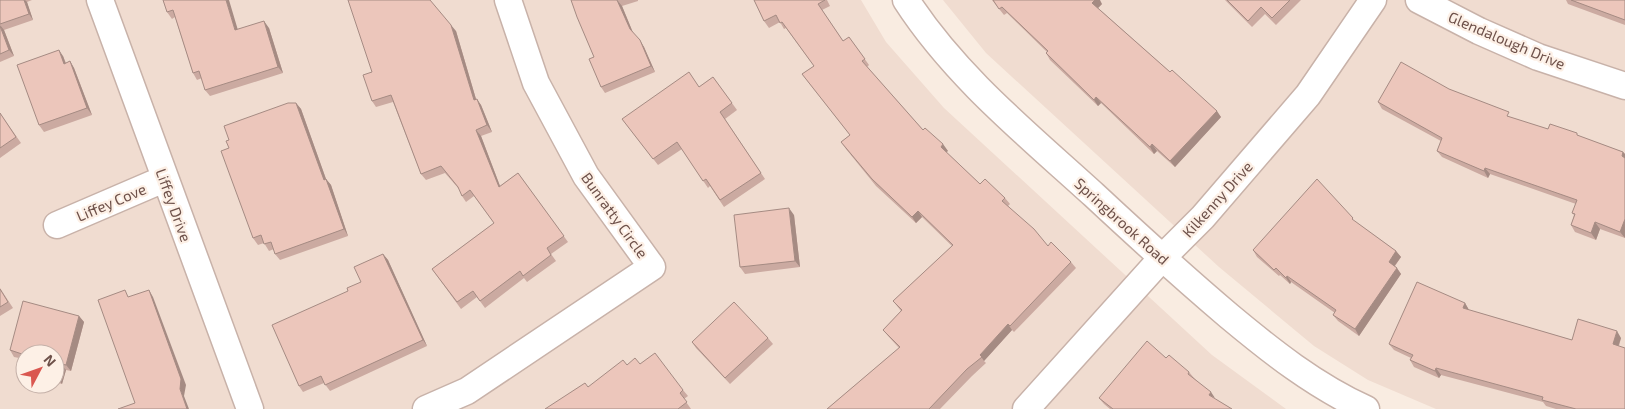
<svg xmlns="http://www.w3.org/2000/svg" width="1625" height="409" font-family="'Exo 2',sans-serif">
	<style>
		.residential { fill: #f0dcd0; fill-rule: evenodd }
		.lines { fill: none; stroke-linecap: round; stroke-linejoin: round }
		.minor-casing { stroke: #c8b2a9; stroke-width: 29 }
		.minor { stroke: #fff; stroke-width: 26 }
		.wall { fill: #cbaaa1 }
		.shaded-wall { fill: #a58b83 }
		.building { fill: #ecc6bb; stroke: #a58b83 }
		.labels { text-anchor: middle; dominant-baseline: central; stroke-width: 4.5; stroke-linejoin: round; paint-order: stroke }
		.street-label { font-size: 15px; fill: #6e514a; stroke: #fdf0e6 }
	</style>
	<rect width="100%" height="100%" fill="#f9ece1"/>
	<path class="residential" d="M0,0H861L886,42L944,108L1212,355L1286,409H0ZM25,354H55V384H25Z
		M943,0H1625V409H1436L1368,380L1314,346L1219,267L986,53Z"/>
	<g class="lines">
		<defs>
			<path id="minor" d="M100,0L250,409
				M906,0C955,76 1027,134 1094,195C1138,236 1183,277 1229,316C1271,351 1315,386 1366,409
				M1419,0L1479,31L1538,57L1625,86
				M57,225L164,179
				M426,409L467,391L652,267L586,176L536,83L508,0
				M1026,409L1162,258L1203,217L1308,95L1373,0"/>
		</defs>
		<use href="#minor" class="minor-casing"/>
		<use href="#minor" class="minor"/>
	</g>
	<path class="wall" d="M0,0H32L27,2L33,20L4,30L14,56L0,62Z
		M163,0L238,30L269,28L283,73L210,96L205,90L202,78L197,80L193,73L175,17L172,19L167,12Z
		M571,0H638V1L622,6L633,33L644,47L655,72L605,93L601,87L594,57Z
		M754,0H827L830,6L822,10L843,41L849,37L869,65L867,67L923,130L948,151L946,152L980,184L1005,198L1010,204L1008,206L1048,246L1071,262L1076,268L1014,332L1012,330L984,361L986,363L972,376L940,409H827L899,348L888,336L883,330L901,311L893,301L952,246L922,217L916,223L876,186L846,149L841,142L850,135L802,74L814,66L786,28L784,29L780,22L769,28L764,21Z
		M992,0L1102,4L1098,8L1221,117L1175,167L1157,151L1154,154L1101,103L1098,106L1050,60L1046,53L1047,52L1007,13L1004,15Z
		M1225,0H1301L1276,25L1265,14L1252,27Z
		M1566,0H1625V25L1568,4Z
		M456,31L476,99L481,105L492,132L481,136L500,186L518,173L568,242L551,254L556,261L527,282L524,278L485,308L477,297L461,309L432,269L494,223L474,196L466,202L462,196L459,189L445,173L426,180L421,174L393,102L376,107L372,101V72Z
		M63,56L66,63L70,61L74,68L92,115L44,132L39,125Z
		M713,77L737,110L725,119L765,179L724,207L710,186L708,188L682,149L658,165L622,119L699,87Z
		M1449,89L1512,118L1548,129L1579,136L1623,152L1625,154V238L1600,229L1596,240L1575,232L1571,225L1574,215L1572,213L1576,204L1490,174L1488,178L1442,157L1437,151L1441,141L1382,109L1378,102Z
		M296,103L301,109L326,179L331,185L348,236L280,260L275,254L274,249L269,251L264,243L258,245L253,238L229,148V140Z
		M0,113L21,143L0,158Z
		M794,215L800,267L745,274L740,267Z
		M1357,223L1396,251L1401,257L1395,266L1401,274L1359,336L1338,321L1333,315L1335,313L1291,282L1290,284L1280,275L1279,276L1257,257L1253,250Z
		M383,254L388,260L427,346L330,391L324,383L303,392L299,386L348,291L361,282Z
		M0,288L13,308L0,316Z
		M1465,303L1469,310L1572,340L1621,338L1619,346L1625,409H1556L1546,406L1543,402L1441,375L1439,378L1414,367L1410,360L1411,358L1394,350L1389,344Z
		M79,316L84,322L71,371L66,370L62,384L55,382V354H25V373L22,368L24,359L14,357L10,350Z
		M768,338L773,344L730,384L696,348L692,342Z
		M1166,358L1189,372L1194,378L1215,399L1232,409H1110L1104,404L1099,398Z
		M640,364L683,390L688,396L684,399L691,409H545L588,387L627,365Z"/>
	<path class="shaded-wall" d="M24,0H25L27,2L33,20L29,14Z
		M226,0H229L240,37L235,30Z
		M617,0L622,6L634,35L630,29Z
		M1095,0H1100L1102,4L1097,9L1092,3Z
		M264,21L269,28L283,73L278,67Z
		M0,25L4,30L14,56L9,50Z
		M451,25L456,31L478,106L474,100Z
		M640,40L644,47L655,72L651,66Z
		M59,50L63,56L68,70L64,64Z
		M70,61L74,68L92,115L87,108Z
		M1096,97L1101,103L1098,106L1094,100Z
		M477,99L481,105L492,132L487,125Z
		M296,103L301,109L326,179L331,185L348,236L344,229L324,180Z
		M1217,111L1221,117L1175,167L1170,161Z
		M476,130L481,136L503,194L499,187Z
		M943,144L948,151L945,153L941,147Z
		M1152,144L1157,151L1154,154L1150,147Z
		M1623,152L1625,154V161L1622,156Z
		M1485,168L1490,174L1488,178L1484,171Z
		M789,208L794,215L800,267L795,261Z
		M918,211L922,217L916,223L912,217Z
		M1625,219V238L1620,232Z
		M1595,222L1600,229L1596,240L1591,233Z
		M1396,251L1401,257L1393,268L1389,262Z
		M383,254L388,260L427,346L423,340Z
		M1397,268L1401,274L1359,336L1355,329Z
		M1287,276L1291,282L1290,284L1286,278Z
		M149,290L153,297L186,385L184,396L189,409H187L180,389Z
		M1465,303L1469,310L1463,308Z
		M79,316L84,322L71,371L66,365Z
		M1008,324L1012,330L984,361L980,355Z
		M1617,331L1621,338L1617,350L1613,344Z
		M61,364L66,370L62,384L57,378Z
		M1436,368L1441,375L1439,378L1435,371Z
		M1211,392L1215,398L1209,395Z"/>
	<path class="building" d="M0,0H24L29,14L0,24Z
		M163,0H226L235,30L264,21L278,67L205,90L199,71L193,73L173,10L167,12Z
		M348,0H430L451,25L474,100L477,99L487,125L476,130L499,187L518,173L564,236L547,248L551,255L523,276L520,271L480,301L473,291L457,302L432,269L494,223L470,190L462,196L458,187L441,166L421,174L391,95L372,101L363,75L372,72Z
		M571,0H617L630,29L640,40L651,66L601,87L589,59L594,57L577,17Z
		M754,0H825L818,4L843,41L849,37L865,59L862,61L923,130L925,128L943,144L941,147L980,184L985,179L1005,198L1002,201L1034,229L1048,246L1051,242L1071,262L1010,326L1008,324L980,355L982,357L967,369L929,409H827L900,347L883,330L902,310L893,301L953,245L918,211L912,217L872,179L841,142L850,135L802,74L814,66L782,22L780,23L776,15L764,21Z
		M993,0H1095L1092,3L1170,72L1172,70L1217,111L1170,161L1152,144L1150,147L1096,97L1094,100L1046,53L1048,51L1002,7L999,9Z
		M1227,0H1290L1272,18L1261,7L1248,21Z
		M1571,0H1625V20Z
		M0,26L9,50L0,54Z
		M59,50L64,64L70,61L87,108L39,125L17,65Z
		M1401,62L1449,89L1509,112L1507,116L1548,129L1550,124L1577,133V135L1623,152L1622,156L1625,158V219L1620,232L1595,222L1591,233L1571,225L1575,214L1572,213L1577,200L1485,168L1484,171L1437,151L1442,138L1378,102Z
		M689,72L699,87L713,77L732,103L720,112L761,173L720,200L706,179L703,181L677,142L653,159L622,119Z
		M288,103H296L324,180L326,179L344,229L275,254L271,242L264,244L261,235L253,238L221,151L229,148L226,141L229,140L224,126Z
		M0,113L16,137L0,148Z
		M1317,179L1353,218L1352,219L1396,251L1389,262L1397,268L1355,329L1333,315L1336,310L1287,276L1286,278L1276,268L1274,270L1253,250Z
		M789,208L795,261L740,267L734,215Z
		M383,254L423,340L325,385L321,376L299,386L272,325L348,291L347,288L361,282L354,267Z
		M1417,282L1465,303L1463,308L1572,340L1578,319L1617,331L1613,344L1625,348V409H1576L1542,400L1543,397L1436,368L1435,371L1410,360L1413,355L1389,344Z
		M0,289L8,302L0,307Z
		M125,290L128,297L149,290L181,379L180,389L187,409H118L135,403L98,300Z
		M23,301L79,316L66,365L61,364L57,378L55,377V354L25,355L10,350Z
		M734,302L768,338L725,378L692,342Z
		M1147,341L1166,358L1169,355L1189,372L1188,374L1211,392L1209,395L1232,409H1113L1099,398Z
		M655,353L683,390L680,393L687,402L678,409H545L585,383L588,387L623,360L627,365L635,358L640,364Z
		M25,356V369L22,368Z"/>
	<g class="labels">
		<g class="street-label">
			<text transform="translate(1507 40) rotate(23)">Glendalough Drive</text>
			<text transform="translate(1217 199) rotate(-48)">Kilkenny Drive</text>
			<text transform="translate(111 202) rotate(-23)">Liffey Cove</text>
			<text transform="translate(174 205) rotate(70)">Liffey Drive</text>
			<text transform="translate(615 215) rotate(54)">Bunratty Circle</text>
			<text transform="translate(1122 221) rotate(42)">Springbrook Road</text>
		</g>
	</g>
	<g transform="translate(40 369) rotate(49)"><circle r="24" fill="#fdf0e6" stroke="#c4b0a8"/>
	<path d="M0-4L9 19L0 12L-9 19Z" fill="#da5750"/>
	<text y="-8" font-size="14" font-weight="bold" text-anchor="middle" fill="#6e514a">N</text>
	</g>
</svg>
